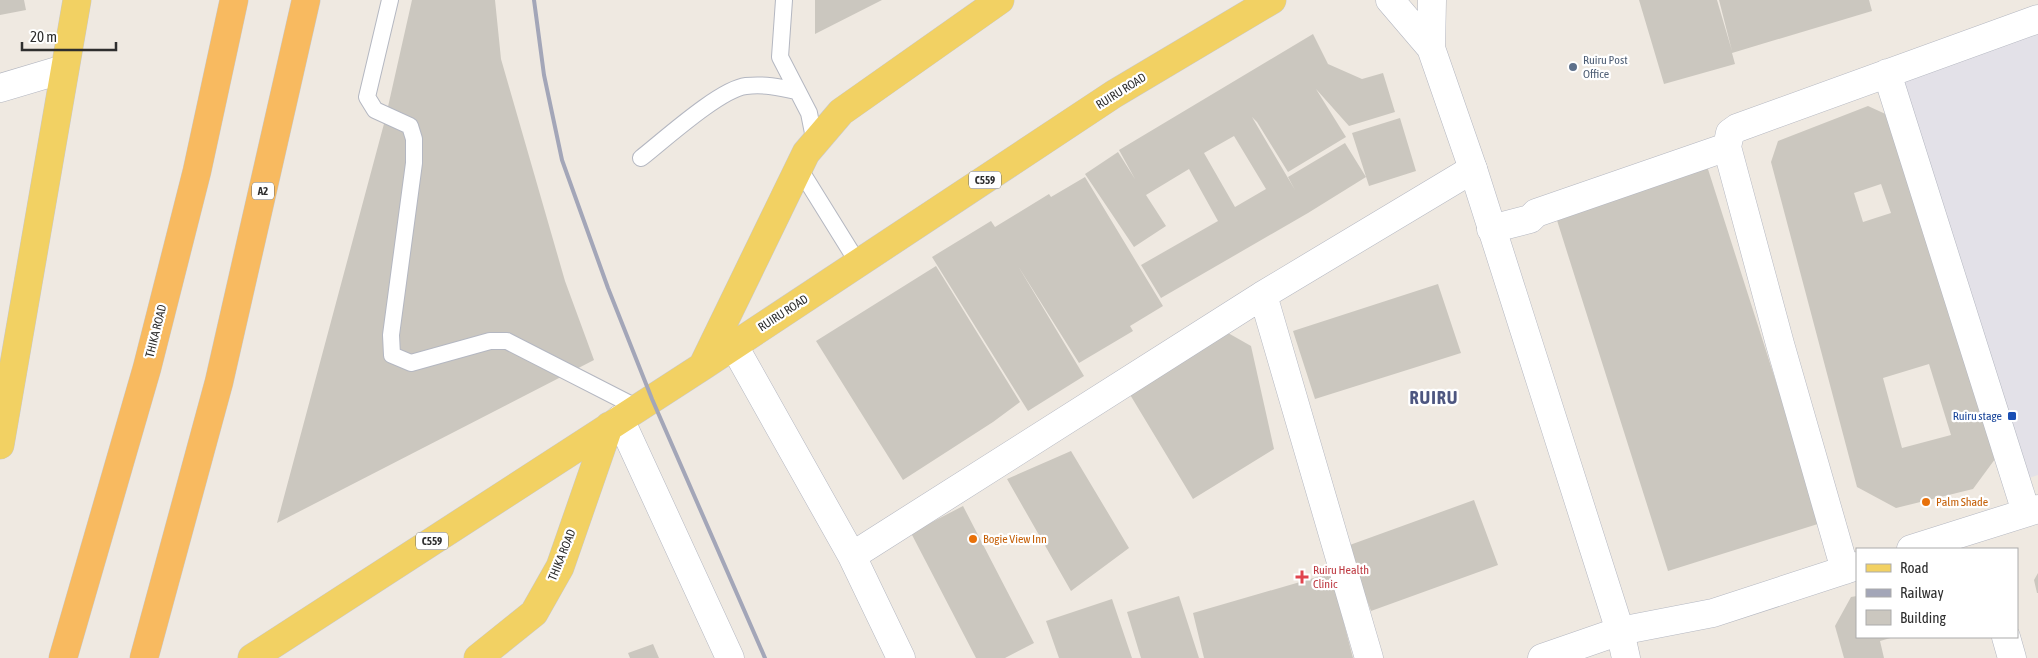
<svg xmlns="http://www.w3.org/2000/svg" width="2038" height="658" font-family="'Asap Condensed',sans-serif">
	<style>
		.industrial { fill: #e3e1e8 }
		.building { fill: #cbc7bf; fill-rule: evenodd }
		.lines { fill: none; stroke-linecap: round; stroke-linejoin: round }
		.service-casing { stroke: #b4b7c1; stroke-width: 18 }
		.minor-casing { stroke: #b4b7c1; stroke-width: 29 }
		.secondary-casing { stroke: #b4b7c1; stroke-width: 29 }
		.primary-casing { stroke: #c9c9c9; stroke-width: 29 }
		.trunk-casing { stroke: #c9c9c9; stroke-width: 29 }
		.service { stroke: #fff; stroke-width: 16 }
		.minor { stroke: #fff; stroke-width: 28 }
		.secondary { stroke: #fff; stroke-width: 28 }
		.primary { stroke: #f2d163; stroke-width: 28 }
		.trunk { stroke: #f8ba60; stroke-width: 28 }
		.rail { stroke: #a3a6b8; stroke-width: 4 }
		.service-dot { fill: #5c6f8a; stroke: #fff; stroke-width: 2 }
		.transit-dot { fill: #1a4fb4; stroke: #fff; stroke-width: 2 }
		.food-dot { fill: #e8710a; stroke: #fff; stroke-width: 2 }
		.health-dot { fill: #e0444e; stroke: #fff; stroke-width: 2 }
		.labels { text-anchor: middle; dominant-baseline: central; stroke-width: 4.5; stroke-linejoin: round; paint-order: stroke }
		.shield { fill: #fff; stroke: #6d6d6d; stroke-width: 1 }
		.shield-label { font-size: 11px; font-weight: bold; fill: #2e2e2e }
		.service-label { font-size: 12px; fill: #4e5e75; stroke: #fff; text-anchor: start }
		.street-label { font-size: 12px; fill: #2e2e2e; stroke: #fff }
		.transit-label { font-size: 12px; fill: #164399; stroke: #fff; text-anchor: end }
		.food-label { font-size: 12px; fill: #c56008; stroke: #fff; text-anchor: start }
		.health-label { font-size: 12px; fill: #be3a42; stroke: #fff; text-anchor: start }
		.district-label { font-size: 18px; font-weight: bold; letter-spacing: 1px; fill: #4d5680; stroke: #fff }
	</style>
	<rect width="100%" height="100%" fill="#efe9e1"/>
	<path class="industrial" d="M2038,34V475L2026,479L1896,79Z"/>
	<path class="building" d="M0,0H24L26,10L0,15Z
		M412,0H495L501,59L565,281L594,360L277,523L385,120Z
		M815,0H882L815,34Z
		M1639,0H1717L1732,51L1719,0H1869L1872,11L1732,53L1735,64L1664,84Z
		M1313,34L1328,64L1362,79L1383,73L1395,112L1349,126L1316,89L1346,137L1288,172L1257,122L1252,117L1295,190L1288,177L1345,143L1366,177L1308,213L1161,298L1141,265L1218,221L1189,169L1146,195L1166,226L1134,247L1085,174L1118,152L1135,179L1119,150ZM1234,136L1266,189L1235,207L1204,153Z
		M1868,106L1892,117L1998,455L1973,489L1896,508L1857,487L1771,162L1778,141ZM1881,184L1891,213L1863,222L1854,193ZM1929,364L1951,435L1902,448L1883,378Z
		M1400,118L1416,171L1369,186L1352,133Z
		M1707,166L1821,523L1668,571L1555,214Z
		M1085,177L1163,306L1130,326L1133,331L1079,363L1018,266L1084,376L1028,411L932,257L991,221L995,227L1049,194L1051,197Z
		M936,266L1020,402L993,422L903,480L816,341Z
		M1438,284L1461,353L1315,399L1293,331Z
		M1221,329L1251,346L1274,449L1193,499L1126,388Z
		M1071,451L1129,548L1071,591L1007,479Z
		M1474,500L1498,565L1371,611L1347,546Z
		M963,506L1034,643L1005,658H976L911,533Z
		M1331,573L1353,658H1204L1193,613Z
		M2038,573V593H2037L2034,580Z
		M1179,596L1199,658H1141L1127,612Z
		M1857,596V637H1894L1880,641L1884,658H1844L1835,626L1851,597Z
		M1112,599L1132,658H1059L1046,621Z
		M653,644L659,658H630L628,653Z"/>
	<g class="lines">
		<defs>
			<path id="service" d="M390,0L367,97L375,110L410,126L414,139V163L391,335L392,355L411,363L490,341H507L638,408
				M784,0L780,57L809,113L815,143
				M641,158C664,140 720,89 746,86C764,84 779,87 796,91
				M799,168L858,263"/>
			<path id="minor" d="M1887,73L2026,512
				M0,88L64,69
				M1727,147L1780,344L1845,570
				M1491,229L1530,219L1536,213L1727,147L1730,133L1737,128L2038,19
				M1263,295L1369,658
				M734,346L852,556L901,658
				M620,419L730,658
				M1911,549L2038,509
				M852,556L1263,295L1473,169
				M2006,637L2012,658
				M1542,658L1620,631L1713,613L1857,566"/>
			<path id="secondary" d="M1390,0L1431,48L1473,169L1620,631L1626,658
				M1431,48L1432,0"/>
			<path id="primary" d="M703,365L806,153L841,112L1000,0
				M0,445L77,0
				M252,658L703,366L1114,94L1272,0
				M478,658L534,613L560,567L609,426"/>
			<path id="trunk" d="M63,658L147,368L197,171L234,0
				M144,658L219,382L306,0"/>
		</defs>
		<use href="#service" class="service-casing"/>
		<use href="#minor" class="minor-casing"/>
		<use href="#secondary" class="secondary-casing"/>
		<use href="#primary" class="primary-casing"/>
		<use href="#trunk" class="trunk-casing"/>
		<use href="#service" class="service"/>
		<use href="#minor" class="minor"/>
		<use href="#secondary" class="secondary"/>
		<use href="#primary" class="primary"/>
		<use href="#trunk" class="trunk"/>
		<path class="rail" d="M534,0L544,75L562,160L608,288L652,399L765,658"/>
	</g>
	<circle class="service-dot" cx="1573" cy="67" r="5"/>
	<rect class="transit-dot" x="2007" y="411" width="10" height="10" rx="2.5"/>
	<g class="food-dot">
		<circle cx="1926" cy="502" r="5"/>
		<circle cx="973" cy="539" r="5"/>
	</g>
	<path class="health-dot" d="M1299.5 569.5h5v5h5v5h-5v5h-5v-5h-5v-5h5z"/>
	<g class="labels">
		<g class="shield">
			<rect x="969" y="171.5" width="32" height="17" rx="4"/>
			<rect x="252" y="182.5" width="22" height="17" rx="4"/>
			<rect x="416" y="532.5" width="32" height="17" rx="4"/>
		</g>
		<g class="shield-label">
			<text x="985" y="180">C559</text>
			<text x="263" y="191">A2</text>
			<text x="432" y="541">C559</text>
		</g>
		<g class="service-label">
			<text x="1583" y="60">Ruiru Post<tspan x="1583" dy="14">Office</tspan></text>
		</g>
		<g class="street-label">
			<text transform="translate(1121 91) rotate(-32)">RUIRU ROAD</text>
			<text transform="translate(783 313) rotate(-33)">RUIRU ROAD</text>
			<text transform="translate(156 331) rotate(-76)">THIKA ROAD</text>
			<text transform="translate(562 555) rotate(-68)">THIKA ROAD</text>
		</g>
		<g class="transit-label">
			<text x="2002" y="416">Ruiru stage</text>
		</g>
		<g class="food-label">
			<text x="1936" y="502">Palm Shade</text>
			<text x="983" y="539">Bogie View Inn</text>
		</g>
		<g class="health-label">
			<text x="1313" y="570">Ruiru Health<tspan x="1313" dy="14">Clinic</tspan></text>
		</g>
		<g class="district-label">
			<text x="1434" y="397">RUIRU</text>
		</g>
	</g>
	<rect x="1856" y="548" width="162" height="90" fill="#ffffff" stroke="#ababab"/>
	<rect x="1866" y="564" width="25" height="8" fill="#f2d163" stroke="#ababab"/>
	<text x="1900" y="573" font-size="15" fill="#2e2e2e">Road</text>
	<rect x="1866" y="589" width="25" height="8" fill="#a3a6b8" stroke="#ababab"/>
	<text x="1900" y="598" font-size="15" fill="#2e2e2e">Railway</text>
	<rect x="1866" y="610" width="25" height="15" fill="#cbc7bf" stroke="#ababab"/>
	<text x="1900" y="623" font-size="15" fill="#2e2e2e">Building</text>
	<path d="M22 42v8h94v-8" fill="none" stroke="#2e2e2e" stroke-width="2.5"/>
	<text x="30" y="42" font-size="15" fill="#2e2e2e" stroke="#ffffff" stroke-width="4" paint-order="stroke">20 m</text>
</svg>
